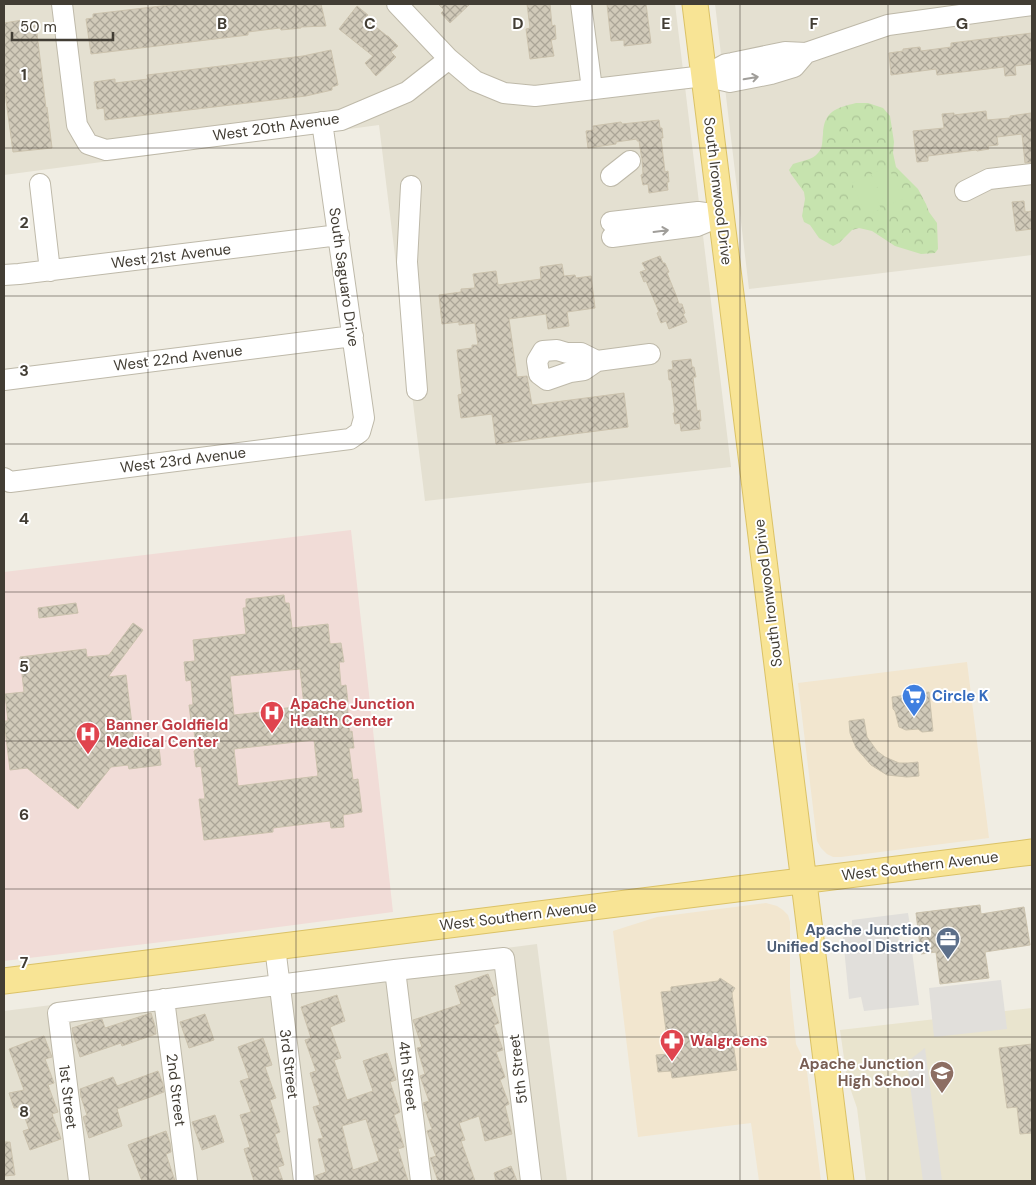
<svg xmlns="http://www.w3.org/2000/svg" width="1036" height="1185" font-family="'DM Sans',sans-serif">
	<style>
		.residential { fill: #e4e0d1 }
		.commercial { fill: #f2e6cf }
		.education { fill: #e9e4ce }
		.medical { fill: #f1dcd7 }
		.park { fill: url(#park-crowns) }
		.pitch { fill: #c6e3ae }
		.parking { fill: #e1dfdb }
		.building { fill: url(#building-cross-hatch); stroke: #cbc2ad; fill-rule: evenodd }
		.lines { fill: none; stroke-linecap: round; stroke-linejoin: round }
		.minor-casing { stroke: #beb9a9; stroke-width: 22 }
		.major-casing { stroke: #dbc266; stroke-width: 27 }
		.minor { stroke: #fff; stroke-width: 20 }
		.major { stroke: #f8e495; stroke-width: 25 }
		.oneway { stroke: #a09e9a }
		.grid { fill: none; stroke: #423d34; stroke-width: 1; stroke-opacity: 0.55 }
		.labels { text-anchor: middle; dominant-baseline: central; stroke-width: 4; stroke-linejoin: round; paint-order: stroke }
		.street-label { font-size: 15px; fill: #423d34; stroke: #fff }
		.shop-label { font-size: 15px; font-weight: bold; fill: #366cbe; stroke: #fff; text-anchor: start }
		.health-label { font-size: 15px; font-weight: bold; fill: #be3a42; stroke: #fff; text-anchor: start }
		.service-label { font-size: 15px; font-weight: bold; fill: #4e5e75; stroke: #fff; text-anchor: end }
		.education-label { font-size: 15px; font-weight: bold; fill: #785e54; stroke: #fff; text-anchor: end }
		.grid-label { font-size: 16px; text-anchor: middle; font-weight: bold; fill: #423d34; stroke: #fff; stroke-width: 4; stroke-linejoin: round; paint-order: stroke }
	</style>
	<defs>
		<pattern id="park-crowns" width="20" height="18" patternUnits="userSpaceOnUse" patternTransform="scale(1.25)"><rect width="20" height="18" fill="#c6e3ae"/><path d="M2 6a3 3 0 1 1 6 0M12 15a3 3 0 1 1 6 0" fill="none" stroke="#abc496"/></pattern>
		<pattern id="building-cross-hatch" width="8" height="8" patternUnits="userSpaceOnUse" patternTransform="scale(1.25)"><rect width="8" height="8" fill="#d1cab9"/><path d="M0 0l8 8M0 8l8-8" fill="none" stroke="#aba597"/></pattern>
	</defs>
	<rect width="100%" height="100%" fill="#f0ede3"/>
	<path class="residential" d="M4,4H675L731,467L425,501L379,125L4,175Z
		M715,4H1032V255L749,289Z
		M537,944L567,1181H4V1011Z"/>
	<path class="commercial" d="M967,662L989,838L841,857H833L827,854L821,848L817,841L798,683Z
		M766,903L777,906L783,910L788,915L790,922V988L796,1044L806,1064L821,1181H759L751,1123L638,1137L613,931L657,917Z"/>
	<path class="education" d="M1032,1008V1181H866L857,1108L847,1079L840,1030Z"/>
	<path class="medical" d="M351,530L393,912L195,938L4,961V572Z"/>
	<path class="park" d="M856,103H868L883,108L890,116L894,142L893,153L896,167L918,189L926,204L929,212L937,223L938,249L935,253L921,254L895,246L872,231L859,228L852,230L839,243L833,246L819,238L810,225L804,222L802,216L805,199L804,192L791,174L789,170L793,164C801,161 813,160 818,153C823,148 822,141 823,134C824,111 836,108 856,103Z"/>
	<path class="pitch" d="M888,166L903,199L886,206L871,174Z
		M868,176L881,209L866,215L852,183Z"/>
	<path class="parking" d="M908,913L911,932L898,934L900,951H912L919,1005L864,1011L861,997L849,999L842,927L852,925V920Z
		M1001,980L1007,1029L934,1037L929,988Z
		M925,1048L942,1181H923L907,1062Z"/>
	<path class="building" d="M178,4H321L326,26L301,27V28L281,30L280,28L248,32V35L91,54L86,19L93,18V14Z
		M438,4H470L450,23L441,13L444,10Z
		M527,4H550L552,26L555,25L556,39L551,40L554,56L530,59L526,29L530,28Z
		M607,4H646L651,43L624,46V40L611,41Z
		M357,6L368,15L365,18L387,36H388L398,46L391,52L396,57L376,76L365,63L373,56L339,29Z
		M23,20V27L36,25L46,108L47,107L52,148L13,152L4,85V23Z
		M1032,33V64L1015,66L1016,75L1005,76L1004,67L937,75L936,69L891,75L889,53L903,51V49L920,47L921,51L951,47V43Z
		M331,50L338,85L332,87V90L306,96L105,120L104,108L97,109L94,82L115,79V83L148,79L147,75L303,56Z
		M986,111L987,120L1010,118V116L1031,113L1032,124V162L1025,163L1022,134L997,137L998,145L988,146L989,149L977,151L976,150L928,156V161L917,162L913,131L944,128L942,114L954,113V115Z
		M659,120L660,128H662L663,138H661L665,172L668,171L669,182H667L668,190L649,193L648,184L643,185L641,175L643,174L642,160L639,141H637V139L616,142V144L588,148L586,131L594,130L593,126L621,122L622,124Z
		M1024,201L1025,212L1032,211V229L1016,231L1012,202Z
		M660,256L663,263H665L669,272L667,273L676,295L679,304H682L685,313L683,314L687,322L669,329L666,321L661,323L657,313L659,312L646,281L644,282L640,272L646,270L642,263Z
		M562,264L564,276L575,275L576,278L591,276L595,308L567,312L569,326L548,329L546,314L509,319L517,377L527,376L532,405L624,393L628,427L496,444L492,414L461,418L458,395L462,394L457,350L472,348V345H478L475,323L459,325V322L442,324L439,295L461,292V289L475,288L473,274L496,271L498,285L541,279L540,267Z
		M691,359L692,367H694L696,377H693L697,411L700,410L701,421H699L700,429L681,431L680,423L675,424L673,413H675L671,380H669L668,370L673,369L672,361Z
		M284,595L285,603H289L292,628L328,624L330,644L341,643L344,662H339L341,686L346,685L348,702L347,703L350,732L352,731L354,748H349L353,780L358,779L362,812L343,815L344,827L331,828L330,821L273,828V832L204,840L199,799H205L201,766L196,767L194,751L196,750L193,721H191L189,705H193L191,680L186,681L184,662L195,661L193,640L246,634L243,608H246V599ZM300,669L304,706L278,709V706L261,708V712L234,715L230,676ZM314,740L318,776L238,786L234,749Z
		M76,603L78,613L39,618L38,608Z
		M133,623L143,630L108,677L126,675L134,741L158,738L161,765L129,769L128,765L111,767L78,809L27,768L10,770L4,721H8L5,694L24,692L20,657L86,649L87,657L109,655Z
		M929,692L933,731L922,732L918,729L906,730L899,727L895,711L893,709L892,697Z
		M864,719L867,737L877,751L885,757L899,763H908L918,762L919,776L907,777L887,775L871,765L856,748L850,733L849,721Z
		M980,905L981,914L1024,907L1030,945L985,952L989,978L940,984L936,952L921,954L916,913Z
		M488,974L496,995L490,997L499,1023L494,1025L503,1050L496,1052L505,1077L500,1080L509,1104L505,1106L512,1134L485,1141L479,1116L459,1123L465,1140L461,1141L475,1181H438L430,1158L436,1156L427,1131L432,1129L423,1103L429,1101L420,1076L425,1074L417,1048L422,1047L413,1020L461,1004L455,986Z
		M720,978L735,988L732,993L738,1042H733L737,1070L672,1078L671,1071L658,1072L656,1055L669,1054L661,992L671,991V987L718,981Z
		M337,995L345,1021L330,1027L341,1058L334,1060L347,1100L373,1091L363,1061L387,1053L396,1080L390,1082L400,1112L394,1115L404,1147L398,1149L408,1181H316L315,1176L326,1172L318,1139L323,1138L313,1107L320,1105L310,1073L316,1071L305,1040L311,1038L301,1007ZM366,1119L379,1161L353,1170L342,1126Z
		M151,1013L155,1026L156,1034L122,1046L121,1043L80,1057L73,1034L72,1028L97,1020L102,1019L105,1028Z
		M205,1014L214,1040L189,1048L180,1022Z
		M44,1036L52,1057L45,1059L54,1083L48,1085L58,1112L52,1114L61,1139L30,1150L23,1131L29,1129L21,1107L14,1108L9,1093L24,1090L9,1049Z
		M263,1038L272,1065L265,1067L276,1098L270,1100L280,1132L275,1134L284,1165L278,1167L283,1181H254L244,1149L250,1147L240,1115L251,1112L240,1081L249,1078L238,1047Z
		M1032,1044V1133L1020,1134L1017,1107L1007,1108L999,1048Z
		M158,1071L163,1084L164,1092L117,1109L122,1126L89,1138L83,1117L87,1115L81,1097L80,1089L113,1077L117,1086Z
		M215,1115L224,1142L202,1150L192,1122Z
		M166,1131L170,1143L171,1152L166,1154L175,1181H142L128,1145Z
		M4,1142H10L15,1175L4,1176Z
		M511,1166L517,1181H496L494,1173Z"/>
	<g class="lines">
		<defs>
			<path id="minor" d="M62,4L77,125L88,144L106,150L341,120L407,92L449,59
				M397,4L449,59L475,81L504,93L535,96L704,76L730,82L771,74L794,67L806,53
				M581,4L592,89
				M704,76L726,64L732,63L785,52L806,53L888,25L1032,5
				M611,176L630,161
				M40,184L50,271
				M411,186L407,262L417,390
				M965,191L989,179L1032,174
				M611,222L698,212L719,215
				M612,237L697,226L721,216
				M4,275L19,274L339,235
				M597,361L584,370L570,372L547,380L539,374L537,361L543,351L557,350L567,353H581L597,361L650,354
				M4,380L353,336
				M4,478L10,482L350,439L360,432L364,418L322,122
				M275,947L304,1181
				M395,970L421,1181
				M164,999L187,1181
				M79,1181L58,1013L395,970L504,958L531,1181"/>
			<path id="major" d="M695,4L841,1181
				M4,981L1032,852"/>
		</defs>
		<use href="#minor" class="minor-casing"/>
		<use href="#major" class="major-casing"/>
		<use href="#minor" class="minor"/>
		<use href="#major" class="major"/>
	</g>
	<defs><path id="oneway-shaft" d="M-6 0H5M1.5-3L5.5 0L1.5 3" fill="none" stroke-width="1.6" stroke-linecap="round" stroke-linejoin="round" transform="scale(1.25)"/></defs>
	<g class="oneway">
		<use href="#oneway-shaft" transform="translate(751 78) rotate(-10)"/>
		<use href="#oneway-shaft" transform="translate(661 231) rotate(-7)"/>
	</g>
	<path class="grid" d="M148,4V1181M296,4V1181M444,4V1181M592,4V1181M740,4V1181M888,4V1181M4,148H1032M4,296H1032M4,444H1032M4,592H1032M4,741H1032M4,889H1032M4,1037H1032"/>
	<defs>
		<symbol id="supermarket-pin" viewBox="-11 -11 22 30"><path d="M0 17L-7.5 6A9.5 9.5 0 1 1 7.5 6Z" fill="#3f7fe0" stroke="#fff"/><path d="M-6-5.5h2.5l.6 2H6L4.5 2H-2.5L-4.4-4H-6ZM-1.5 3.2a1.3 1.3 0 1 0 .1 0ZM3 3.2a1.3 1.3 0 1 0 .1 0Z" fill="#fff"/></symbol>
		<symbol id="hospital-pin" viewBox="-11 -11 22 30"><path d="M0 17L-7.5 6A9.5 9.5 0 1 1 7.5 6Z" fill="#e0444e" stroke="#fff"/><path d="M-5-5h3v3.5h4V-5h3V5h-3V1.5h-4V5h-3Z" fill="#fff"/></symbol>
		<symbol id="office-pin" viewBox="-11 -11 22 30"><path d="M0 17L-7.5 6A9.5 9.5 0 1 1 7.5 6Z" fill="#5c6f8a" stroke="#fff"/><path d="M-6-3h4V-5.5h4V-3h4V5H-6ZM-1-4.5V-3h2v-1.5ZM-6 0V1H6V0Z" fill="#fff"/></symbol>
		<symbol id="pharmacy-pin" viewBox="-11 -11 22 30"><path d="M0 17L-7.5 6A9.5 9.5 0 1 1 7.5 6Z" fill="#e0444e" stroke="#fff"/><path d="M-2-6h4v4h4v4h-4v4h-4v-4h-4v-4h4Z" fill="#fff"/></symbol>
		<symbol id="school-pin" viewBox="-11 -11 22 30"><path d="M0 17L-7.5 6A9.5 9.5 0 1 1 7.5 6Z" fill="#8d6e63" stroke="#fff"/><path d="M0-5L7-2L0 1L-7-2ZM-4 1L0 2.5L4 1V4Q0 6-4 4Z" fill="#fff"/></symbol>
	</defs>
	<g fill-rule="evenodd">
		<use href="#supermarket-pin" x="900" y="682" width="28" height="38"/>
		<use href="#hospital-pin" x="258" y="699" width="28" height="38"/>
		<use href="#hospital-pin" x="74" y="720" width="28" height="38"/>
		<use href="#office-pin" x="934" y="925" width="28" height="38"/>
		<use href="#pharmacy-pin" x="658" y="1027" width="28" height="38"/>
		<use href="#school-pin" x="928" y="1059" width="28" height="38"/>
	</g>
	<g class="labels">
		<g class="street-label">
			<text transform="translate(276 127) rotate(-8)">West 20th Avenue</text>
			<text transform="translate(718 191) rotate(83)">South Ironwood Drive</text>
			<text transform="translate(171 256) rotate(-7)">West 21st Avenue</text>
			<text transform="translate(344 277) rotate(82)">South Saguaro Drive</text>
			<text transform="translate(178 358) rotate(-7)">West 22nd Avenue</text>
			<text transform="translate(183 460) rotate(-7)">West 23rd Avenue</text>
			<text transform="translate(768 593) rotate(-97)">South Ironwood Drive</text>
			<text transform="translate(920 866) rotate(-7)">West Southern Avenue</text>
			<text transform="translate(518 916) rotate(-7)">West Southern Avenue</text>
			<text transform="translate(289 1064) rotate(83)">3rd Street</text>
			<text transform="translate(518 1069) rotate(-97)">5th Street</text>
			<text transform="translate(408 1076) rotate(83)">4th Street</text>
			<text transform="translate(176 1090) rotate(83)">2nd Street</text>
			<text transform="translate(68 1097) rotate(83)">1st Street</text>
		</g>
		<g class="shop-label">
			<text x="932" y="696">Circle K</text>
		</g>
		<g class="health-label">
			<text x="290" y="704">Apache Junction<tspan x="290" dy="17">Health Center</tspan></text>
			<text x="106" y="725">Banner Goldfield<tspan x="106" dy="17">Medical Center</tspan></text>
			<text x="690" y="1041">Walgreens</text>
		</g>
		<g class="service-label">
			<text x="930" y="930">Apache Junction<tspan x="930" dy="17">Unified School District</tspan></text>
		</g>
		<g class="education-label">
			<text x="924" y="1064">Apache Junction<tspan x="924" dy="17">High School</tspan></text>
		</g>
	</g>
	<g class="grid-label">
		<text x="222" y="29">B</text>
		<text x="370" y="29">C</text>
		<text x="518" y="29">D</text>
		<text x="666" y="29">E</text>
		<text x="814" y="29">F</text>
		<text x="962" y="29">G</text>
		<text x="24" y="80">1</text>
		<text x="24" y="228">2</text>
		<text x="24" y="376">3</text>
		<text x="24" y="524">4</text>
		<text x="24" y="672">5</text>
		<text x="24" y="820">6</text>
		<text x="24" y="968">7</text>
		<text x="24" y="1117">8</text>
	</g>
	<rect width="1036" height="1185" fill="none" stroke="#423d34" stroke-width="10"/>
	<path d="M12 32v8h101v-8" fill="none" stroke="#423d34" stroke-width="2.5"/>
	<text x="20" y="32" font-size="15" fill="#423d34" stroke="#ffffff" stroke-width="4" paint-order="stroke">50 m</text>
</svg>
